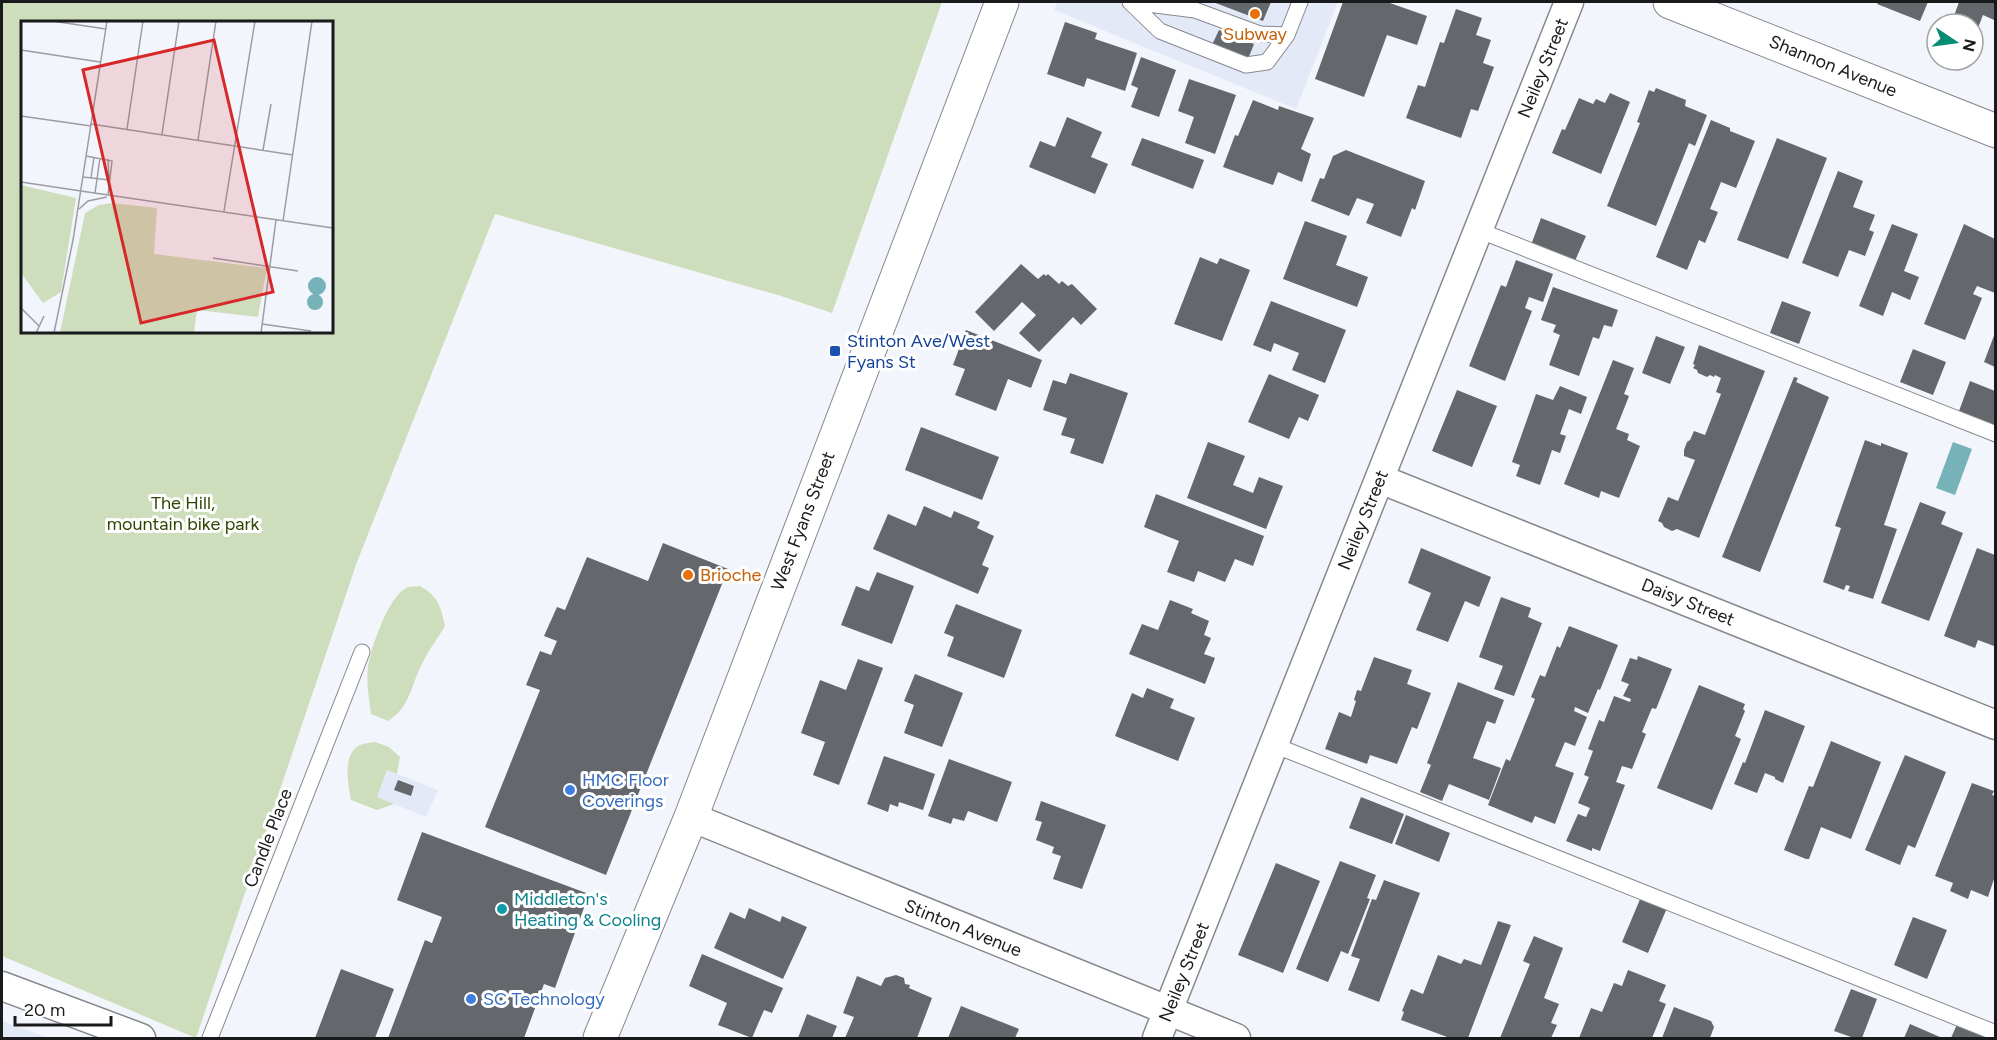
<svg xmlns="http://www.w3.org/2000/svg" width="1997" height="1040" font-family="Figtree,sans-serif">
	<style>
		.built { fill: #e3e9f7 }
		.green { fill: #cedebc; fill-rule: evenodd }
		.water { fill: #76b2b8 }
		.building { fill: #64676c }
		.lines { fill: none; stroke-linecap: round; stroke-linejoin: round }
		.lane-casing { stroke: #87898f; stroke-width: 17 }
		.street-casing { stroke: #87898f; stroke-width: 31 }
		.secondary-casing { stroke: #87898f; stroke-width: 35 }
		.lane { stroke: #fff; stroke-width: 15 }
		.street { stroke: #fff; stroke-width: 28 }
		.secondary { stroke: #fff; stroke-width: 33 }
		.food-dot { fill: #e8710a; stroke: #fff; stroke-width: 2 }
		.transit-dot { fill: #1a4fb4; stroke: #fff; stroke-width: 2 }
		.shop-dot { fill: #3f7fe0; stroke: #fff; stroke-width: 2 }
		.culture-dot { fill: #0f9aa8; stroke: #fff; stroke-width: 2 }
		.labels { text-anchor: middle; dominant-baseline: central; stroke-width: 6; stroke-linejoin: round; paint-order: stroke }
		.food-label { font-size: 18px; fill: #c56008; stroke: #fff }
		.street-label { font-size: 18px; fill: #191a1c; stroke: #fff }
		.transit-label { font-size: 18px; fill: #164399; stroke: #fff; text-anchor: start }
		.park-label { font-size: 18px; fill: #2e4501; stroke: #fff }
		.shop-label { font-size: 18px; fill: #366cbe; stroke: #fff; text-anchor: start }
		.culture-label { font-size: 18px; fill: #0d838f; stroke: #fff; text-anchor: start }
		.inset-road { fill: none; stroke: #9c9da2; stroke-width: 1.5 }
		.view { fill: #d62828; fill-opacity: 0.15; stroke: #d62828; stroke-width: 3 }
		.inset-edge { fill: none; stroke: #191a1c; stroke-width: 3 }
	</style>
	<rect width="100%" height="100%" fill="#f3f5fc"/>
	<path class="built" d="M1057,2H1338L1296,109L1054,10Z
		M387,770L438,790L426,817L377,797Z
		M2,1021L49,1038H2Z"/>
	<path class="green" d="M2,2H942L832,313L781,296L495,214L357,562L196,1038L2,956ZM22,22H332V332H22Z
		M420,586C438,596 441,607 445,626C438,638 430,648 424,660C411,682 412,706 388,721L371,714C369,699 366,682 368,667C371,648 388,597 406,588C409,586 416,587 420,586Z
		M375,742L389,747L400,757L397,774L387,770L377,797L394,804L377,810L351,800C348,783 342,754 360,745C364,743 370,743 375,742Z"/>
	<path class="water" d="M1953,442L1972,449L1955,495L1936,488Z"/>
	<path class="building" d="M1213,2H1271L1263,21Z
		M1343,2H1387L1427,16L1417,45L1387,35L1364,97L1315,79Z
		M1878,2H1928L1920,21L1877,4Z
		M1959,2H1995L1994,20L1983,15L1976,33L1973,32V24H1951Z
		M1456,9L1482,18L1476,35L1491,40L1483,63L1494,67L1478,111L1471,109L1461,138L1406,118L1418,85L1425,87L1440,42L1444,43Z
		M1065,22L1097,33L1095,39L1137,53L1125,91L1087,78L1084,87L1047,74Z
		M1219,30L1254,44L1248,59L1212,45Z
		M1141,57L1176,70L1159,117L1131,107L1138,88L1131,85Z
		M1189,79L1236,95L1215,154L1185,143L1194,117L1178,111Z
		M1656,88L1686,100L1685,106L1707,115L1695,146L1689,143L1656,226L1607,206L1640,123L1637,122L1649,90L1654,92Z
		M1610,93L1630,102L1601,174L1552,153L1562,129L1565,130L1579,98L1593,104L1596,99L1605,103Z
		M1253,100L1278,110L1279,106L1314,118L1301,149L1311,154L1302,182L1278,172L1273,185L1223,167L1235,135L1238,136Z
		M1067,117L1102,132L1091,157L1108,164L1095,194L1029,167L1040,141L1055,147Z
		M1711,120L1730,128V131L1755,141L1736,188L1721,182L1710,209L1718,212L1705,243L1699,240L1687,270L1656,257Z
		M1142,138L1204,160L1193,189L1131,165Z
		M1777,138L1827,158L1788,259L1737,240Z
		M1346,150L1425,181L1415,210L1412,208L1401,237L1366,223L1374,204L1357,198L1349,216L1311,201L1320,178L1324,179L1333,156Z
		M1838,171L1863,181L1853,207L1875,215L1869,230L1874,232L1865,256L1849,250L1838,277L1802,263Z
		M1541,218L1586,236L1574,263L1531,245Z
		M1305,221L1347,236L1336,265L1368,277L1357,307L1283,279Z
		M1892,224L1918,234L1904,271L1919,277L1910,300L1892,292L1883,316L1859,306Z
		M1964,224L1995,239V293L1977,286L1973,294L1982,298L1965,340L1924,324Z
		M1200,257L1217,264L1220,258L1250,270L1222,341L1174,324Z
		M1516,260L1553,274L1543,302L1529,297L1525,308L1532,311L1505,381L1469,366L1501,285L1506,287Z
		M1021,264L1038,279L1044,274L1046,276L1048,274L1059,284L1062,281L1068,286L1072,284L1097,309L1081,325L1073,317L1039,352L1019,333L1036,315L1022,302L994,331L975,312Z
		M1553,287L1618,310L1612,327L1604,325L1599,339L1593,337L1579,376L1549,365L1560,335L1553,332L1556,325L1541,320Z
		M1271,301L1346,330L1325,383L1292,370L1299,353L1274,343L1271,352L1253,345Z
		M1782,301L1811,312L1799,344L1770,333Z
		M966,330L1042,360L1031,388L1008,379L996,411L955,395L965,369L953,365Z
		M1995,333V367L1984,362Z
		M1656,336L1685,347L1670,384L1642,373Z
		M1699,345L1765,371L1699,538L1677,529L1672,531L1664,527L1662,523L1658,521L1668,497L1678,501L1695,460L1684,456V450L1687,442L1690,440L1694,431L1705,435L1721,394L1716,392L1721,378L1715,375L1714,377L1710,375L1707,377L1698,373L1697,370L1693,368L1695,365L1693,364Z
		M1913,349L1946,362L1933,395L1900,382Z
		M1613,360L1634,368L1624,394L1629,396L1616,429L1629,434L1627,440L1640,446L1619,498L1601,491L1599,498L1564,484Z
		M1070,373L1128,393L1103,464L1070,453L1075,439L1061,435L1067,418L1043,410L1053,380L1066,384Z
		M1269,374L1319,395L1308,421L1299,417L1289,439L1248,422Z
		M1794,377L1798,378L1796,382L1829,397L1760,572L1722,557Z
		M1970,381L1995,391V425L1959,411Z
		M1560,386L1587,397L1581,414L1569,409L1560,434L1566,436L1560,453L1552,450L1540,485L1516,476L1520,465L1512,462L1536,394L1553,400Z
		M1457,390L1497,406L1472,467L1432,451Z
		M921,427L999,457L982,500L905,470Z
		M1865,440L1881,446V443L1908,453L1884,525L1897,529L1873,599L1848,591L1850,586L1846,585L1844,590L1823,582L1841,528L1835,526Z
		M1208,442L1245,456L1233,485L1253,493L1259,477L1283,486L1266,529L1187,498Z
		M1156,494L1264,536L1253,566L1235,559L1225,582L1198,571L1194,582L1167,572L1179,541L1144,527Z
		M1920,502L1946,512L1941,524L1963,533L1929,621L1881,603Z
		M924,506L951,518L954,511L980,522L977,528L994,536L982,565L989,568L978,594L873,549L888,514L916,526Z
		M663,543L728,569L606,875L485,827L540,690L526,685L540,651L551,655L557,641L544,636L557,607L565,610L587,557L648,581Z
		M1421,548L1491,577L1479,607L1465,601L1448,642L1416,630L1431,593L1408,583Z
		M1977,548L1995,555V642L1994,646L1978,640L1975,648L1944,636Z
		M877,572L914,586L892,644L841,625L856,586L869,591Z
		M1501,597L1531,608L1528,617L1542,623L1514,696L1494,689L1503,666L1479,657Z
		M1170,600L1193,609L1191,613L1209,621L1204,635L1211,638L1204,654L1215,658L1205,684L1129,654L1142,624L1158,630Z
		M956,604L1022,630L1004,678L947,656L954,637L944,633Z
		M1569,626L1618,645L1600,690L1598,689L1588,713L1575,707L1574,711L1587,717L1575,746L1565,742L1555,766L1574,773L1555,824L1535,816L1532,823L1488,805L1506,759L1510,761L1535,699L1531,697L1540,675L1545,677L1557,646L1560,648Z
		M1638,656L1672,669L1656,709L1652,708L1642,732L1646,734L1632,769L1622,766L1616,782L1625,785L1600,851L1592,848V851L1566,841L1578,814L1586,817L1590,808L1578,803L1589,777L1584,775L1593,751L1588,749L1599,720L1604,722L1614,696L1630,702L1631,699L1623,696L1629,684L1621,681L1630,658L1637,660Z
		M1374,657L1412,670L1407,684L1431,693L1417,729L1412,727L1397,764L1370,755L1367,764L1325,749L1339,712L1351,717L1356,701L1354,700L1357,690L1361,691Z
		M858,659L883,668L839,785L813,775L825,742L801,733L820,680L846,690Z
		M915,674L963,693L942,747L904,733L914,705L904,701Z
		M1458,682L1504,700L1495,724L1487,721L1473,758L1501,768L1489,800L1449,784L1442,801L1420,792L1431,765L1427,763Z
		M1699,685L1745,704L1743,709L1745,711L1735,736L1741,739L1712,810L1657,788Z
		M1147,688L1174,699L1170,708L1195,718L1178,761L1115,736L1132,693L1143,698Z
		M1765,710L1805,726L1783,783L1775,779V777L1765,773L1757,793L1734,784L1743,762L1745,763Z
		M1831,741L1881,762L1851,839L1821,827L1809,859H1806L1784,850L1809,786L1813,787Z
		M1905,755L1946,772L1915,848L1908,845L1900,865L1865,850Z
		M884,756L935,774L923,810L899,802L898,807L890,804L888,812L867,804Z
		M949,759L1012,782L997,822L968,811L964,821L953,818L951,824L928,816Z
		M398,780L414,786L411,796L394,790Z
		M1972,783L1994,791L1992,795L1995,796V876L1988,897L1971,890L1968,899L1950,891L1953,883L1935,876Z
		M1361,797L1404,814L1392,844L1349,828Z
		M1041,801L1106,825L1082,889L1053,879L1061,856L1052,853L1054,847L1036,840L1042,822L1035,820Z
		M1406,815L1450,833L1439,862L1395,844Z
		M422,832L589,894L555,988L544,984L524,1038H388L425,940L432,943L442,917L397,900Z
		M1340,861L1376,875L1367,898L1370,899L1348,954L1341,951L1328,982L1296,969Z
		M1276,863L1320,881L1283,973L1238,955Z
		M1384,880L1420,893L1379,1002L1348,990L1360,959L1351,956L1372,899L1376,900Z
		M1641,897L1667,908L1648,953L1622,942Z
		M749,908L780,922L782,916L807,927L783,979L714,948L730,912L745,919Z
		M1913,917L1947,930L1927,979L1894,965Z
		M1498,921L1511,925L1468,1038H1450L1401,1020L1404,1012L1402,1011L1411,989L1423,994L1438,955L1461,964L1464,959L1481,965Z
		M1534,936L1563,948L1544,998L1559,1004L1551,1023L1557,1025L1551,1038H1500L1530,964L1523,961Z
		M702,954L783,988L772,1013L764,1010L752,1038L718,1025L727,1003L689,986Z
		M341,969L394,989L375,1038H315Z
		M1628,970L1666,985L1659,1001L1666,1004L1652,1038H1579L1591,1008L1602,1012L1614,983L1622,986Z
		M896,975L904,978L905,984L910,985L909,988L932,998L917,1038H845L854,1017L843,1013L857,976L881,986L885,978Z
		M1851,989L1877,999L1862,1038H1854L1834,1031Z
		M961,1006L1019,1029L1015,1038H948Z
		M1674,1007L1711,1021L1714,1027L1710,1038H1662Z
		M807,1014L837,1026L832,1038H798Z
		M1958,1022L1995,1038H1951Z
		M1910,1024L1940,1037L1939,1038H1904Z"/>
	<g class="lines">
		<defs>
			<path id="lane" d="M1130,2L1160,31L1246,65L1267,62L1287,35L1300,2
				M1132,2L1195,10L1260,34L1287,35
				M1478,230L1996,434
				M1274,745L1996,1033
				M210,1038L362,652"/>
			<path id="street" d="M1380,479L1996,725
				M691,817L1236,1038
				M2,986L141,1038
				M1157,1038L1569,2"/>
			<path id="secondary" d="M1670,2L1996,131
				M600,1038L691,817L1002,2"/>
		</defs>
		<use href="#lane" class="lane-casing"/>
		<use href="#street" class="street-casing"/>
		<use href="#secondary" class="secondary-casing"/>
		<use href="#lane" class="lane"/>
		<use href="#street" class="street"/>
		<use href="#secondary" class="secondary"/>
	</g>
	<g class="food-dot">
		<circle cx="1255" cy="14" r="6"/>
		<circle cx="688" cy="575" r="6"/>
	</g>
	<rect class="transit-dot" x="829" y="345" width="12" height="12" rx="3"/>
	<g class="shop-dot">
		<circle cx="570" cy="790" r="6"/>
		<circle cx="471" cy="999" r="6"/>
	</g>
	<circle class="culture-dot" cx="502" cy="909" r="6"/>
	<g class="labels">
		<g class="food-label">
			<text x="1255" y="34">Subway</text>
			<text x="700" y="575" text-anchor="start">Brioche</text>
		</g>
		<g class="street-label">
			<text transform="translate(1833 66) rotate(22)">Shannon Avenue</text>
			<text transform="translate(1543 68) rotate(-68)">Neiley Street</text>
			<text transform="translate(1363 520) rotate(-68)">Neiley Street</text>
			<text transform="translate(803 521) rotate(-69)">West Fyans Street</text>
			<text transform="translate(1688 602) rotate(22)">Daisy Street</text>
			<text transform="translate(268 838) rotate(-69)">Candle Place</text>
			<text transform="translate(963 928) rotate(22)">Stinton Avenue</text>
			<text transform="translate(1184 972) rotate(-68)">Neiley Street</text>
		</g>
		<g class="transit-label">
			<text x="847" y="341">Stinton Ave/West<tspan x="847" dy="21">Fyans St</tspan></text>
		</g>
		<g class="park-label">
			<text x="183" y="503">The Hill,<tspan x="183" dy="21">mountain bike park</tspan></text>
		</g>
		<g class="shop-label">
			<text x="582" y="780">HMC Floor<tspan x="582" dy="21">Coverings</tspan></text>
			<text x="483" y="999">SC Technology</text>
		</g>
		<g class="culture-label">
			<text x="514" y="899">Middleton's<tspan x="514" dy="21">Heating &amp; Cooling</tspan></text>
		</g>
	</g>
	<g transform="translate(21 21)">
		<rect width="312" height="312" fill="#f3f5fc"/>
		<path d="M0,164L55,177L40,271L22,282L0,252ZM91,182L136,187L133,233L246,247L237,296L176,289L173,312H39L64,192L78,184Z" fill="#cedebc"/>
		<path d="M287 265a9 9 0 1 1 18 0a9 9 0 1 1-18 0ZM286 281a8 8 0 1 1 16 0a8 8 0 1 1-16 0Z" fill="#76b2b8"/>
		<path class="inset-road" d="M31,0L85,8M0,29L79,41M0,95L70,105M70,103L272,134M106,108L122,0M141,113L158,0M177,119L195,0M242,129L250,83M65,135L91,140L87,174M62,156L88,159L87,138M70,157L73,136M0,161L60,170M60,170L312,207M74,172L79,137M58,188L67,180L86,176M203,190L234,0M262,200L291,0M192,237L277,250M0,287L18,305M241,303L290,310M15,312L23,295M33,312L52,219L86,0M240,312L255,199"/>
		<path class="view" d="M193,19L252,271L120,302L62,49Z"/>
		<rect width="312" height="312" class="inset-edge"/>
	</g>
	<rect width="1997" height="1040" fill="none" stroke="#191a1c" stroke-width="6"/>
	<g transform="translate(1955 42) rotate(103)"><circle r="28" fill="#ffffff" stroke="#a3a3a4" stroke-width="1.5"/>
	<path d="M0-4.5L10 22L0 15L-10 22Z" fill="#058c72"/>
	<text y="-9" font-size="16" font-weight="bold" text-anchor="middle" fill="#191a1c">N</text>
	</g>
	<path d="M15 1016v9h96v-9" fill="none" stroke="#191a1c" stroke-width="3"/>
	<text x="24" y="1016" font-size="18" fill="#191a1c" stroke="#ffffff" stroke-width="4.5" paint-order="stroke">20 m</text>
</svg>
